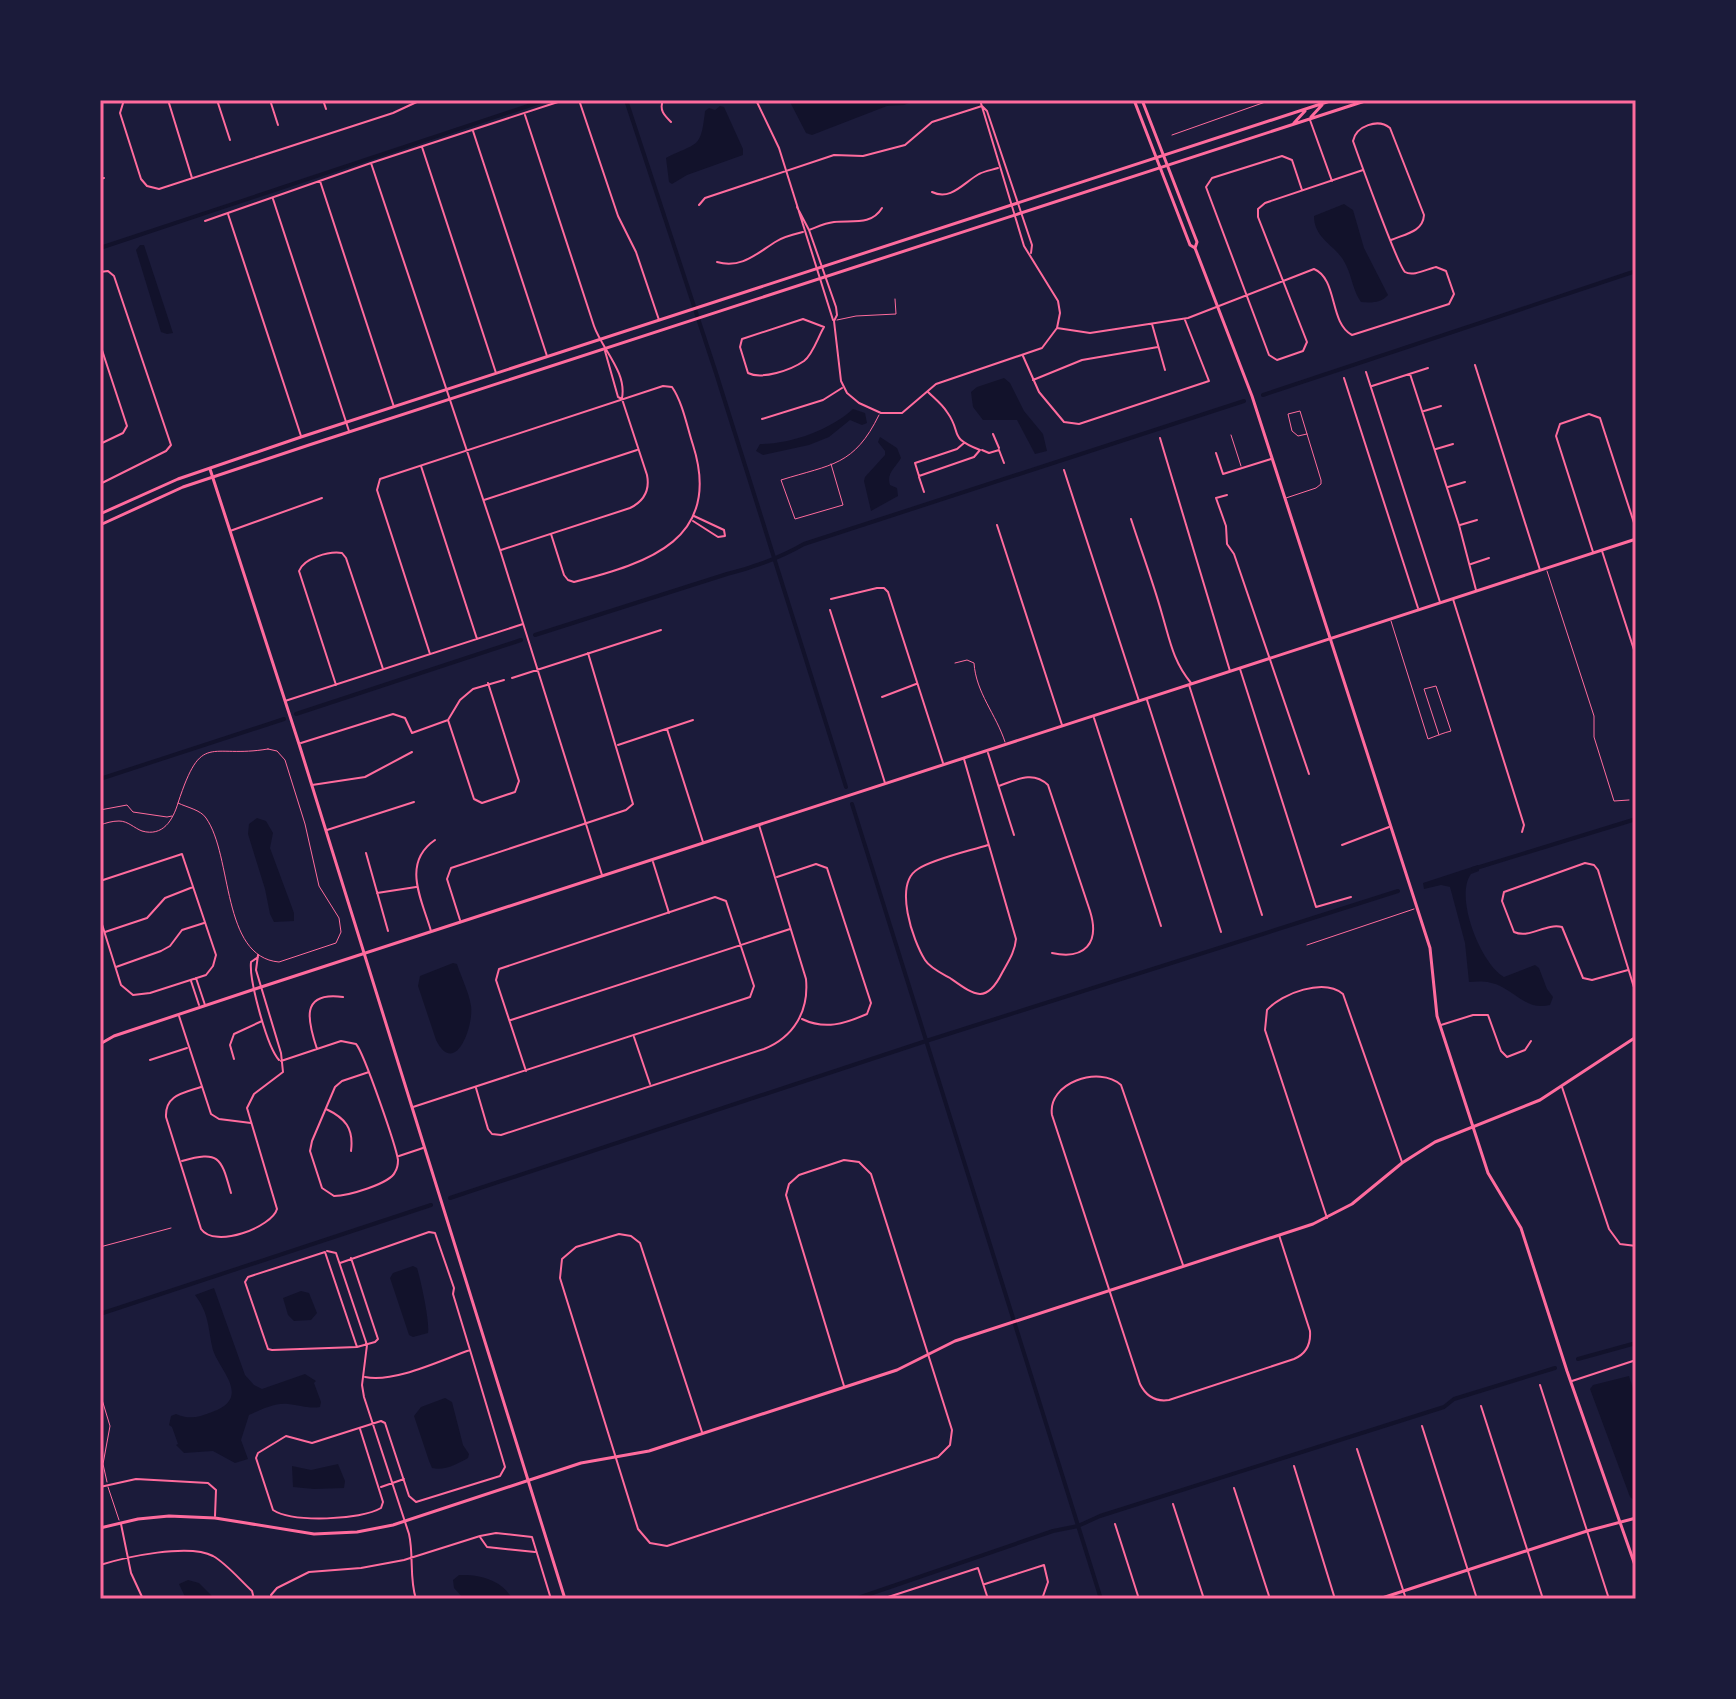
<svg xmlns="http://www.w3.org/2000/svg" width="1736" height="1699" font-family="'Varela Round',sans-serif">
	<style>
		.water { fill: #12122b }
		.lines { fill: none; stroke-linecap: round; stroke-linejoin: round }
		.canal { stroke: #12122b; stroke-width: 4 }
		.service { stroke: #ff6b9d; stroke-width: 1 }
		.minor { stroke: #ff6b9d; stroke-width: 2 }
		.tertiary { stroke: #ff6b9d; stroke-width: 3 }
		.secondary { stroke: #ff6b9d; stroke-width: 3 }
		.neatline { fill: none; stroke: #ff6b9d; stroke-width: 3 }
	</style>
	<rect width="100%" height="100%" fill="#1b1b3a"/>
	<path class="water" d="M789,100H916L904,105L887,106L812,135L806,133Z
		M720,106L724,107L743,149V155L687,175L672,184L669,182L666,158C697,142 701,150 705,111L709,108L715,110Z
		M1344,204L1353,210L1364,248L1388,295C1381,303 1371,303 1361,302C1353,291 1352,277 1346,265C1337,245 1314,240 1314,216Z
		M140,245H144L173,333L167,334L161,332L136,250Z
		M1004,378L1010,383L1024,411L1043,434L1047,451L1035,454L1017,420H983L973,407L971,392L977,387Z
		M853,409L865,413L867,423L862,425L850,420L829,437L809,445L763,455L756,451L760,444C791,444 830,430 853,409Z
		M880,437L897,448L901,458C896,467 886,473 890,485L897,488L898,496L871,511L864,481L865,477L885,455V451L878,442Z
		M257,818L266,821L273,833L270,848L294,913V921L274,922L270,914L265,889L248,834L249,824Z
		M1478,865L1479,871L1471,874C1454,897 1481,964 1504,977L1535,965L1539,968L1547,989L1553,997L1550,1005C1529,1010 1519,996 1502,987C1491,981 1481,981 1469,982L1465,943L1450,887L1441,885L1424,889L1423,883Z
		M453,963L457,964C461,977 469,992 471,1006C474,1026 455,1078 436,1040L418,986L420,976Z
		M413,1266L417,1268C421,1281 430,1322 428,1333L413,1337L409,1335L390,1278L393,1273Z
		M214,1288L245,1375L254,1385L262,1389L305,1374L316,1381L314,1383L321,1402L320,1407C308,1409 300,1405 288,1404C276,1402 260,1410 249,1415L241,1440L248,1459L235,1463L213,1451L184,1453L176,1445L178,1444L172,1427L169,1425L171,1416L176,1414C189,1420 200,1417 212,1412C255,1397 215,1367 212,1346C208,1325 208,1312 195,1295Z
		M301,1291L309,1293L317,1313L311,1320L294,1321L288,1315L283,1298Z
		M1629,1376L1636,1398L1634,1500L1630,1497L1590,1389L1593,1385Z
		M445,1398L452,1402L463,1445L469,1454L468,1458C457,1464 445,1471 432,1468L429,1461L414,1416L421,1407Z
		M338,1464L345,1481L344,1488L314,1489L293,1487L292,1466L311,1470Z
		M459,1575C479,1574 503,1580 512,1599H464L454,1588L453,1580Z
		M188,1580L199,1583L215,1599H186L179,1584Z"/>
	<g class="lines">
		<path class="canal" d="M626,100L716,373L846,787
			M100,248L546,100
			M1263,395L1636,271
			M535,635L727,574C755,567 778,559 804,544L1244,401
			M296,714L521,640
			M100,779L284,719
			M852,804L1101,1599
			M1473,869L1636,819
			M450,1198L926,1041L1398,891
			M100,1314L431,1205
			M1578,1359L1636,1343
			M855,1599L1053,1531L1078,1526L1100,1516L1444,1407L1454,1399L1555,1368"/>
		<path class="service" d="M1172,135L1271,100
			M837,320L856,316L896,314L895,299
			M1231,435L1241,466
			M831,464L843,505L795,519L781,480C832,464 854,466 879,415
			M1286,498L1316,488L1321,484V480L1300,411L1288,414L1292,431L1298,436L1307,434
			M1547,571L1594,716V737L1614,801L1629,800
			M1391,621L1428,739C1436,736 1443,733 1451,731L1436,686L1424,689L1439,735
			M955,663L967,660L974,663C976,693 996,714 1005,742
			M268,749L277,751L285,760L305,824L319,886L339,918L341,932L336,943L279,962C221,957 233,856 206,818C201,810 186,807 178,803C202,730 209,759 268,749Z
			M100,810L127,805L133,812L167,817L172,816
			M100,825C106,823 112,821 119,821C128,821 134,828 142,831C163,837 173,820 178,803
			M1307,945L1414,909
			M100,1247L171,1228
			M100,1393L110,1426L103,1464L107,1482
			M108,1487L119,1520"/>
		<path class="minor" d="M124,100L120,113L141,179L147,186L159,189L393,113L421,100
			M168,100L192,178
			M217,100L230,140
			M270,100L278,125
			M323,100L326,109
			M579,100L618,216L636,252L659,320
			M663,100C659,110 664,115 671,122
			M756,100L779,148L833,320
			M982,106L987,111L1032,245L1031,253
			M525,115L594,326C602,349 627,372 622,398
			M1310,120L1332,181
			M473,131L547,356
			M422,147L496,373
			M371,163L500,550L602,875
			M100,179L104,178
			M320,181L394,407
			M1302,190L1292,160L1282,156L1212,178L1206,187L1269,355L1277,360L1303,351L1307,342L1258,217V209L1265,203L1363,170
			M932,192C951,201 963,183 979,174C985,171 992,170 998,168
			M273,199L349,431
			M699,205L705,198L834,155L863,156L905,145L932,122L982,106
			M797,207L809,230L836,307L837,315L834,321L841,381L847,393L859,403L881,413H902L936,384L1042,348L1057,328L1060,313L1058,301L1024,246L980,100
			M228,214L301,436
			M205,221L371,163L564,100
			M809,230C817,227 825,223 834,222C852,220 871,226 882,208
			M717,262C742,269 757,253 777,241C785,236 795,234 803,232
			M100,272L108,271L114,276L171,445L166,451L100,484
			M803,319L824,327C818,337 813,354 804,361C791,370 762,380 748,373L740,347L742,339Z
			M1152,324L1165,370
			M1057,328L1090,333L1188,318L1314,269C1338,279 1329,323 1352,335L1449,304L1454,294L1446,271L1436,267C1427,269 1413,277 1405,272C1398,266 1359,158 1353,141C1356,126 1378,118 1390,128L1424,215C1423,232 1405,234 1391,240
			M100,344L127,426L123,433L100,444
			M1023,356L1039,392L1064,422L1079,424L1209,381L1185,320
			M1475,365L1540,570
			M1366,372L1440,602
			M1410,374L1459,525L1476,590
			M1344,378L1418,608
			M1033,380L1082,360L1158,347
			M1372,386L1428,368
			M928,392C934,398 942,404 947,412C963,434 947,437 980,450L974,457L919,476L915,463L957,449L964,443
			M1424,411L1441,406
			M762,419L823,400L842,388
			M993,434L999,448
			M1160,438L1230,671
			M1436,449L1453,444
			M982,450L989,453L999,450L1004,463
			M1216,453L1223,474L1271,459
			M421,466L477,639
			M1064,470L1139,701
			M919,477L924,492
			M1448,487L1465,482
			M1227,495L1216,498L1226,526L1227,544L1234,554L1309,774
			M484,500L637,450
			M1131,519C1141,550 1153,582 1162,614C1170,641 1173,661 1191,683
			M693,521L718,537L725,536L724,530L694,516
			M997,525L1062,725
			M1460,525L1477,520
			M230,531L322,498
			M501,550L630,508C644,501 650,490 647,475L622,399L618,397L605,351
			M1602,551L1636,656
			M1593,552L1556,436L1560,424L1589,414L1600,418L1636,529
			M1471,564L1489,558
			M831,599L877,588H884L888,592L943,763
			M1453,599L1524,825L1522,832
			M830,610L885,783
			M430,654L377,490L380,479L663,386L672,387C683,403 687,427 693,445C723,539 649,563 574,582L568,580L564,575L551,534
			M1240,669L1316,907L1351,897
			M512,678L661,630
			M336,685L299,571C304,558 329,551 342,553L346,558L383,669
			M1189,685L1262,915
			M882,697L916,684
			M1147,700L1221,932
			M285,701L523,624
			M1094,718L1161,926
			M448,720L474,799L482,803L515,792L519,781L488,683
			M667,729L703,842
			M301,743L393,714L405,718L412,733L448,720L460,700L473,689L504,680
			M618,745L693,720
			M988,753L1014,835
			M964,759L1016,939C1015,952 1008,962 1002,973C986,1005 974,995 950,978C941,973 930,968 925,960C913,941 893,884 918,869C933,859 969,851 988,845
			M312,785L365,777L412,752
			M999,786C1016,780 1033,770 1048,785L1090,911C1100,943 1085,960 1052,953
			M1635,826L1636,828
			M327,830L414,802
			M1342,845L1389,827
			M366,853L388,931
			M653,862L669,913
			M777,877L816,864L827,868L871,1003L867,1014C844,1024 825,1030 802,1019
			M100,881L182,854L216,955L213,966L206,975L150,993L133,995L121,985L100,918
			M377,893L416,887
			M460,920L447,879L451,868L626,810L633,804L588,653
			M431,931C422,900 401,863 435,840
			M105,932L147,918L165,898L193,887
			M258,957L251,962C249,980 267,1047 279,1060
			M116,967L161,951L170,946L182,930L204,923
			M1628,970L1592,980L1583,978L1562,927C1545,923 1530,939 1514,932L1502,901L1504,892L1585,863L1594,865L1598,870L1636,994
			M196,978L205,1005
			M191,981L199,1005
			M179,1016L211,1114L219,1119L251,1123
			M511,1020L790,929
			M1441,1025L1473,1015H1488L1501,1051L1507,1057L1525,1050L1531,1041
			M634,1037L650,1084
			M317,1049C308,1022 299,991 343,997
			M234,1059L230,1045L234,1034L262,1021
			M150,1060L187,1048
			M281,1061L341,1041L356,1044C364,1053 396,1146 398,1160C398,1164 397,1169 395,1172C390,1184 347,1196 334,1196L322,1188L310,1151L312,1141L335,1087L342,1081L369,1072
			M201,1087C183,1093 165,1095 166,1117L201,1229C215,1249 272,1227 277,1209L247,1108L254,1094L283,1072L281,1053L256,970L258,955
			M1562,1087L1609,1229L1620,1244L1636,1246
			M476,1088L488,1129L492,1134L501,1135L764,1049C794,1037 809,1011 806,979L759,825
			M413,1107L747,998L750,997L754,986L726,901L715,897L499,969L496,980L526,1071
			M326,1109C345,1118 354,1128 351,1151
			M399,1156L423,1148
			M182,1161C220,1150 221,1158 231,1193
			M1327,1218L1265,1030L1267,1010C1282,993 1324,978 1343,994L1402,1162
			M327,1251L336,1253L367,1345L362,1385L364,1397L409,1534C414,1556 409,1578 416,1599
			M351,1258L378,1339L375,1342L357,1347L272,1350L268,1349L245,1282L248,1277L325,1252L357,1347
			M340,1263L429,1232L435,1233L454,1288L453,1294L470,1350C441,1360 395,1383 365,1377
			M1183,1265L1121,1085C1099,1065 1047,1083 1052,1115L1140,1384C1146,1396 1156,1402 1169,1400L1294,1359C1306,1354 1311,1345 1310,1331L1279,1235
			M1572,1381L1636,1360
			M1540,1385L1609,1599
			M1481,1406L1543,1599
			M1422,1426L1477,1599
			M360,1429L383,1502L381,1508C361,1520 293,1523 273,1510L256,1458L258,1453L286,1436L312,1443L381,1421L385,1423L409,1496L416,1502L500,1476L505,1467L470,1350
			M702,1432L640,1243L631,1236L619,1234L576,1247L562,1259L560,1278L638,1529L650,1543L667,1546L938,1457L950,1445L952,1430L871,1174L859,1162L844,1160L799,1175L789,1184L786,1195L844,1386
			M1357,1449L1406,1599
			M1294,1466L1335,1599
			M100,1487L136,1479L208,1483L216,1490L215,1516
			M381,1487L404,1479
			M1234,1488L1270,1599
			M1173,1504L1204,1599
			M121,1524L131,1573L143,1599
			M1115,1524L1139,1599
			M480,1537L487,1547L535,1552
			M100,1565C126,1557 189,1543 213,1556C227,1564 240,1580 252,1591L254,1599
			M985,1584L1044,1565L1048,1582L1042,1599
			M272,1599L271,1595L277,1588L309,1572L361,1568L404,1560L480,1536L496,1533L532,1537L551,1599
			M882,1599L978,1568L988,1599"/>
		<path class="tertiary" d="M1134,100L1190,245L1195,248
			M1142,100L1197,242L1195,248L1252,396L1272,458L1430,948L1437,1016L1488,1173L1521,1228L1567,1371L1636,1568
			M210,469L299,744L565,1599
			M100,1044L114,1036L255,989L1636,539
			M100,1528L138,1519L169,1516L215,1518L314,1534L357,1532L393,1525L581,1463L649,1451L845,1387L897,1370L955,1341L1313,1224L1352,1204L1402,1163L1435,1142L1540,1100L1636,1037
			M1379,1599L1587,1531L1636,1518"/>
		<path class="secondary" d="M1311,117L1322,105
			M1294,123L1305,111
			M100,514L178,479L301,437L1333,100
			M100,525L183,487L309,445L1368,100"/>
	</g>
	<rect width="1736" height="1699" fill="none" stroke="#1b1b3a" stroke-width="204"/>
	<rect x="102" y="102" width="1532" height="1495" class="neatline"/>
</svg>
